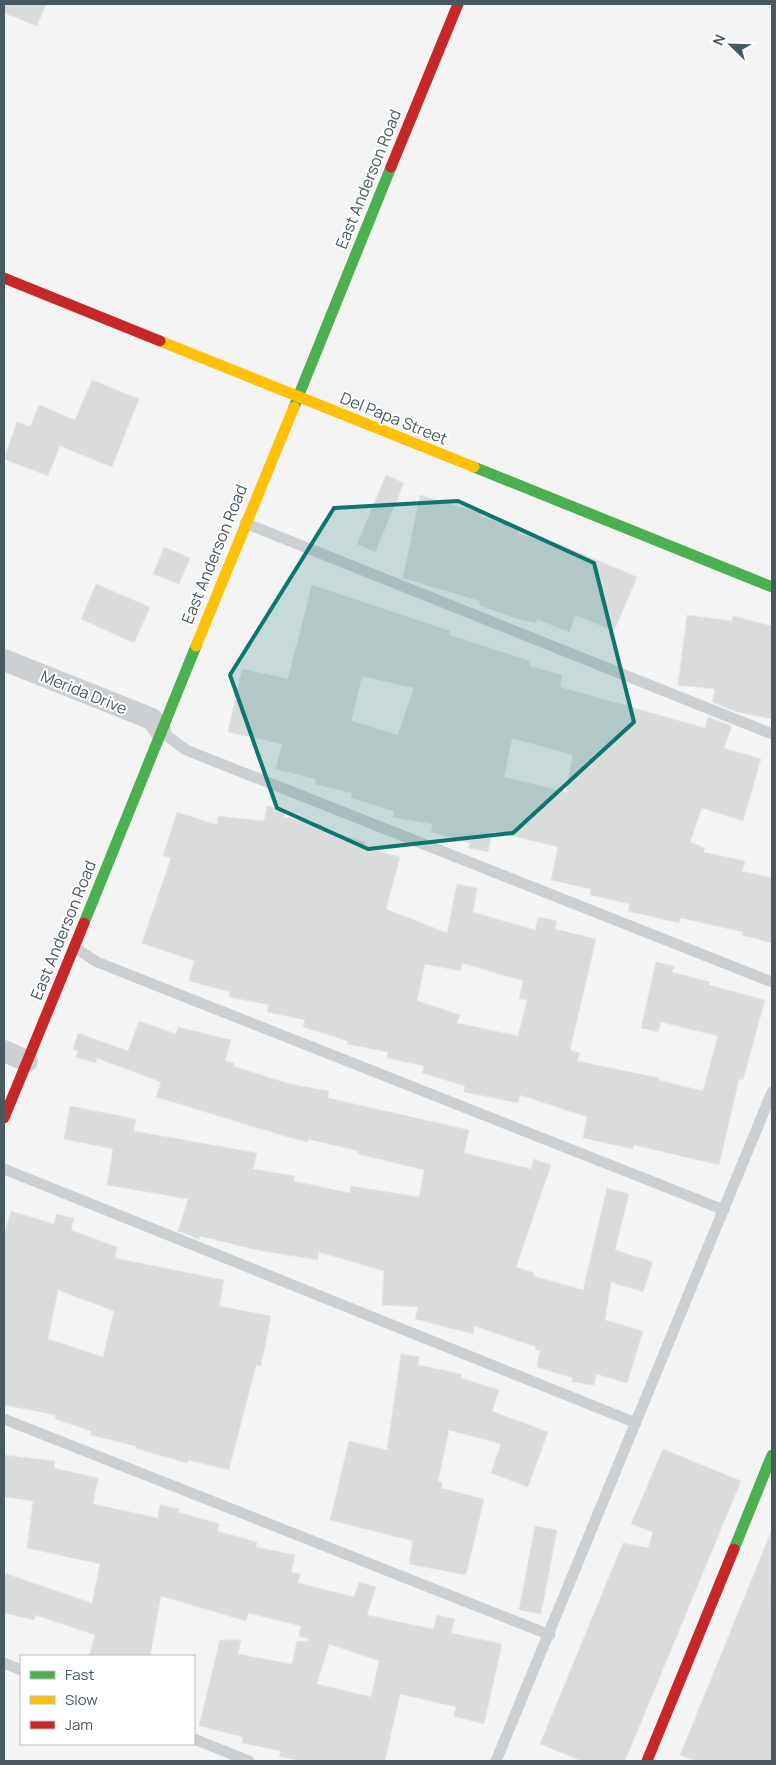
<svg xmlns="http://www.w3.org/2000/svg" width="776" height="1765" font-family="Manrope,sans-serif">
	<style>
		.building { fill: #dadcdc; stroke: #e5e6e7; fill-rule: evenodd }
		.lines { fill: none; stroke-linecap: round; stroke-linejoin: round }
		.lane { stroke: #cdd0d2; stroke-width: 11 }
		.street { stroke: #cdd0d2; stroke-width: 22 }
		.fast { stroke: #4caf50; stroke-width: 11 }
		.slow { stroke: #ffc107; stroke-width: 11 }
		.jam { stroke: #c62828; stroke-width: 11 }
		.marked { fill: #0f766e; fill-opacity: 0.2; stroke: #0f766e; stroke-width: 4; stroke-linejoin: round }
		.labels { text-anchor: middle; dominant-baseline: central; stroke-width: 4; stroke-linejoin: round; paint-order: stroke }
		.street-label { font-size: 16px; fill: #495962; stroke: #fff }
	</style>
	<rect width="100%" height="100%" fill="#f4f4f4"/>
	<path class="building" d="M4,4H46L37,26L4,13Z
		M92,380L139,399L112,467L60,446L48,476L4,459L17,422L30,427L39,405L75,420Z
		M386,475L404,483L375,552L357,544Z
		M420,495L481,513L480,516L519,528L518,534L559,544L637,577L614,631L576,615L569,632L537,619L536,623L518,619L479,605L480,601L403,578Z
		M164,547L190,558L179,584L153,574Z
		M96,584L150,607L134,643L81,619Z
		M312,585L450,631L449,635L530,661L529,666L562,675L560,687L705,728L708,717L732,726L724,748L761,759L743,821L702,808L690,842L705,848L703,852L745,861L742,871L772,878V943L742,935L743,932L681,918L679,923L628,911L630,904L590,895L591,889L551,880L558,847L493,831L488,852L469,848L470,843L431,832L433,824L393,817L394,811L351,798L352,793L315,784L316,779L276,769L282,744L228,732L242,669L288,679ZM362,676L414,688L398,735L351,721ZM512,738L573,755L566,792L504,777Z
		M687,615L732,621L733,616L772,626V719L737,712L712,702L715,689L678,685Z
		M267,806L286,810L284,817L322,825L321,829L365,842L364,847L400,857L386,909L447,933L457,884L477,888L473,912L535,930L538,917L557,921L555,929L596,939L570,1050L580,1053L577,1061L659,1078L658,1080L703,1091L718,1036L661,1022L658,1032L641,1028L656,962L674,966L672,972L710,982L709,985L765,1000L743,1080L739,1079L719,1165L634,1145L633,1149L583,1138L587,1117L520,1095L518,1103L464,1092L465,1086L422,1073L424,1066L387,1058L388,1052L347,1044L348,1041L303,1027L305,1020L267,1012L269,1005L229,997L230,992L189,981L194,961L142,943L171,858L163,856L177,812L217,825L218,816L264,821ZM462,963L523,981L519,999L527,1000L518,1036L457,1023L460,1015L417,1001L425,964L461,971Z
		M139,1021L176,1034L178,1027L231,1040L225,1061L234,1063L233,1066L290,1084L329,1091L328,1098L469,1130L464,1153L531,1169L534,1159L551,1165L516,1267L534,1273L533,1276L583,1290L607,1188L629,1194L615,1250L653,1262L643,1292L611,1282L605,1320L643,1331L627,1383L596,1374L594,1385L572,1382L573,1378L537,1367L540,1351L535,1350L536,1347L474,1326L473,1334L415,1319L418,1307L382,1305L384,1271L319,1252L318,1260L257,1250L200,1236L199,1239L178,1231L188,1199L107,1185L113,1149L64,1139L70,1106L136,1119L134,1131L257,1153L253,1169L295,1176L294,1181L350,1193L351,1186L419,1197L424,1170L358,1154L359,1151L308,1139V1142L291,1138L156,1097L161,1082L97,1058L96,1063L76,1057L78,1051L73,1049L78,1033L128,1051Z
		M11,1211L54,1224L56,1214L74,1218L71,1230L117,1247L115,1258L224,1280L219,1306L271,1316L261,1366L256,1365L229,1470L188,1460L187,1463L135,1448L136,1446L90,1435L91,1431L55,1419L56,1415L4,1405V1234ZM58,1290L114,1311L103,1357L48,1339Z
		M401,1354L419,1357L418,1365L462,1374L461,1378L499,1390L492,1411L548,1432L528,1487L491,1473L501,1444L449,1430L438,1481L442,1482L441,1488L484,1499L466,1575L409,1564L413,1541L330,1520L349,1441L387,1450Z
		M663,1449L741,1481L625,1761H582L540,1744L623,1543L648,1548L653,1532L631,1524Z
		M4,1455L55,1461L54,1468L98,1478L93,1504L158,1518L160,1505L179,1509L178,1512L219,1524L217,1531L257,1542L256,1547L295,1555L291,1572L300,1574L298,1583L354,1597L359,1582L376,1587L367,1615L433,1629L437,1615L455,1619L451,1633L502,1644L484,1724L454,1716L456,1707L400,1694L385,1761H299L279,1756L281,1751L242,1743L243,1737L199,1726L220,1640H241L238,1654L292,1664L297,1641H308V1639L299,1636L301,1626L248,1613L246,1621L161,1596L150,1656H89L95,1635L35,1615L34,1620L4,1613V1573L92,1603L100,1564L27,1548L33,1501L4,1497ZM329,1644L379,1661L371,1697L317,1684Z
		M535,1526L557,1530L541,1614L519,1610Z
		M771,1532L772,1761H695L680,1755Z"/>
	<g class="lines">
		<path class="lane" d="M245,523L772,734
			M161,731L186,750L772,982
			M74,947L97,962L724,1210
			M4,1169L636,1423
			M4,1419L550,1635
			M4,1663L21,1670
			M194,1739L249,1761
			M496,1761L772,1092"/>
		<path class="street" d="M4,660L152,719L160,730
			M4,1051L27,1061"/>
		<path class="fast" d="M294,407L391,167
			M474,467L772,587
			M84,923L196,646
			M734,1549L772,1455"/>
		<path class="slow" d="M160,341L474,467
			M196,646L294,407"/>
		<path class="jam" d="M391,167L458,4
			M4,278L160,341
			M4,1118L84,923
			M647,1761L734,1549"/>
	</g>
	<path class="marked" d="M458,501L594,563L634,722L513,833L368,849L277,808L230,675L334,508Z"/>
	<g class="labels">
		<g class="street-label">
			<text transform="translate(368 179) rotate(-68)">East Anderson Road</text>
			<text transform="translate(394 418) rotate(22)">Del Papa Street</text>
			<text transform="translate(214 554) rotate(-68)">East Anderson Road</text>
			<text transform="translate(84 692) rotate(22)">Merida Drive</text>
			<text transform="translate(63 930) rotate(-68)">East Anderson Road</text>
		</g>
	</g>
	<rect width="776" height="1765" fill="none" stroke="#495962" stroke-width="10"/>
	<rect x="20" y="1655" width="175" height="90" fill="#ffffff" stroke="#b6bdc0"/>
	<rect x="30" y="1671" width="25" height="8" fill="#4caf50" stroke="#b6bdc0"/>
	<text x="65" y="1680" font-size="15" fill="#495962">Fast</text>
	<rect x="30" y="1696" width="25" height="8" fill="#ffc107" stroke="#b6bdc0"/>
	<text x="65" y="1705" font-size="15" fill="#495962">Slow</text>
	<rect x="30" y="1721" width="25" height="8" fill="#c62828" stroke="#b6bdc0"/>
	<text x="65" y="1730" font-size="15" fill="#495962">Jam</text>
	<g transform="translate(731 45) rotate(293)" stroke="#ffffff" stroke-width="4" paint-order="stroke">
	<path d="M0-4L9 19L0 12L-9 19Z" fill="#495962"/>
	<text y="-8" font-size="14" font-weight="bold" text-anchor="middle" fill="#495962">N</text>
	</g>
</svg>
